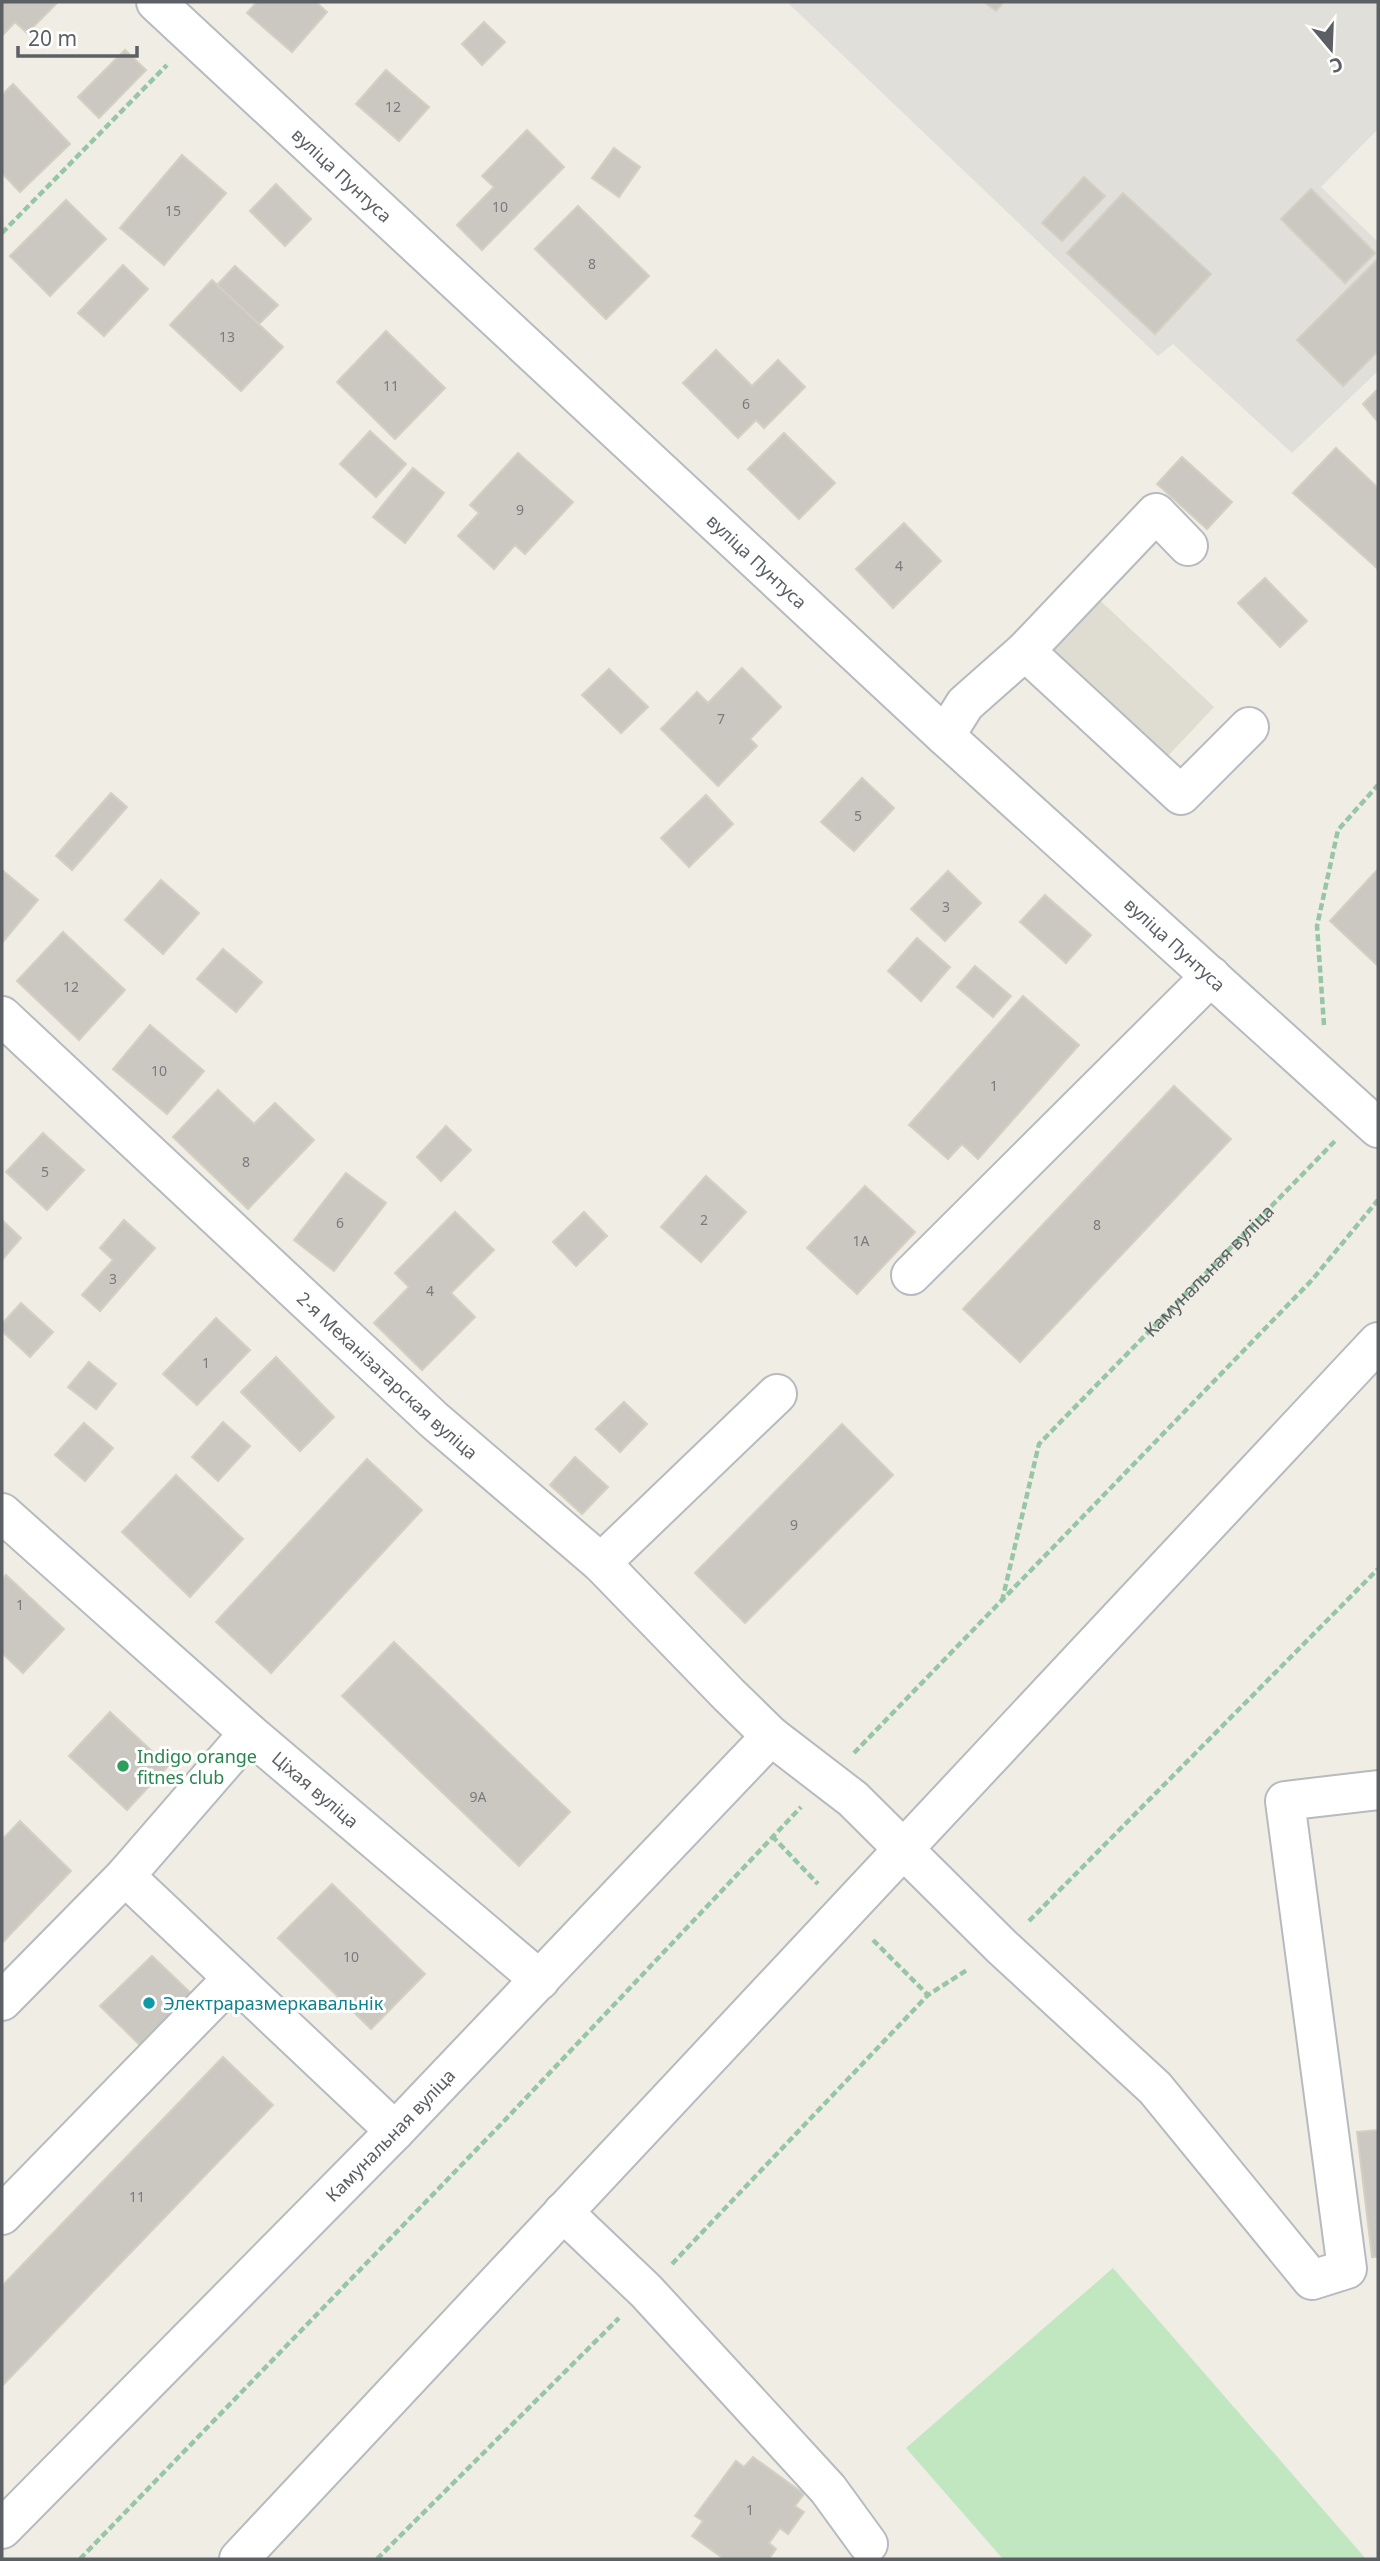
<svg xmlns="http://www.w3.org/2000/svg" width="1380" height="2561" font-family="'Noto Sans',sans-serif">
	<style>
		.industrial { fill: #e0dfd9 }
		.education { fill: #dfdcd2 }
		.green { fill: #c0e7c0 }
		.building { fill: #cac8c1; stroke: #d4cfc2; stroke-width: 2 }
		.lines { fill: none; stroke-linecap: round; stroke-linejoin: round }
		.minor-casing { stroke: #b7babf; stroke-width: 42 }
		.path { stroke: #97c6a6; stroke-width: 4.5; stroke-dasharray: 7 3.5; stroke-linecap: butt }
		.minor { stroke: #fff; stroke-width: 38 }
		.leisure-dot { fill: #2e9e5b; stroke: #fff; stroke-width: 2.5 }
		.culture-dot { fill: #0f9aa8; stroke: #fff; stroke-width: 2.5 }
		.labels { text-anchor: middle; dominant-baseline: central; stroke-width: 6; stroke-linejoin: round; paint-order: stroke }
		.number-label { font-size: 14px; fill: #787a7c }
		.street-label { font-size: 18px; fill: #5c6065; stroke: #fff }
		.leisure-label { font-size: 18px; fill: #27864d; stroke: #fff; text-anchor: start }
		.culture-label { font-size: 18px; fill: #0d838f; stroke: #fff; text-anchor: start }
	</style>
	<rect width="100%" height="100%" fill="#efede4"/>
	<path class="industrial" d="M787,2H1378V129L1321,187L1378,242V371L1292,453L1173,344L1158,356Z"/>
	<path class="education" d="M1092,593L1214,707L1164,760L1043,647Z"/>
	<path class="green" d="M1113,2268L1366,2559H1003L906,2448Z"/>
	<path class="building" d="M2,2H58L27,33L15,22L2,36Z
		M257,2H316L327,12L292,52L247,13Z
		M984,2H1004L996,11Z
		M484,22L505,42L482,65L462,44Z
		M125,50L146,70L99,118L78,97Z
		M386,70L429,107L399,141L356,104Z
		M13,84L70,144L20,192L2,173V95Z
		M527,130L564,167L482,250L457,225L494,187L482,176Z
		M614,148L640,167L619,197L592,178Z
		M182,155L226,193L164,265L120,228Z
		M1084,177L1105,196L1062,241L1042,223Z
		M276,184L311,219L285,246L250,211Z
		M1311,189L1375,253L1345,283L1281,219Z
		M1123,193L1211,274L1155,334L1067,253Z
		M66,200L106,239L50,296L10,256Z
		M578,206L649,276L606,319L535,249Z
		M1378,259V351L1343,386L1297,340Z
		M123,265L148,289L104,336L78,313Z
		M235,266L278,305L259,324L217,285Z
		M212,280L283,347L241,391L170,325Z
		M386,331L445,388L395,439L337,382Z
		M716,350L752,386L778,360L805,387L764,428L756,420L738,438L683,383Z
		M1378,389V422L1363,404Z
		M370,431L406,464L376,497L340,464Z
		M784,433L835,483L799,519L748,469Z
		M1336,448L1378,488V569L1293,493Z
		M518,453L573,502L525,554L515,545L494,569L458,536L479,513L470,505Z
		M1182,457L1232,502L1207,529L1157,484Z
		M413,468L444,493L405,543L373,517Z
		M904,523L941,561L893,608L856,569Z
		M1265,578L1307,621L1280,647L1238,603Z
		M742,668L781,707L750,739L757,746L718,786L661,729L697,692L708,703Z
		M609,669L648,707L621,733L582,695Z
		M862,778L894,808L854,851L821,822Z
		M111,793L127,807L72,870L56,856Z
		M706,795L733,824L689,867L661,838Z
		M1378,869V966L1330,921Z
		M2,870L38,900L2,943Z
		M948,871L981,903L945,941L911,909Z
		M161,880L199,913L163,954L125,920Z
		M1045,895L1091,935L1066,963L1020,922Z
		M63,932L125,990L79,1040L17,981Z
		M917,938L950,967L921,1001L888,971Z
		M223,949L262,982L236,1012L197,979Z
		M975,966L1011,996L993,1017L957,987Z
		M1023,996L1079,1045L978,1159L962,1144L948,1159L909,1125Z
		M150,1025L204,1071L167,1114L113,1069Z
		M1174,1086L1231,1139L1020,1362L963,1309Z
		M218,1090L254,1124L275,1103L314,1140L248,1209L173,1137Z
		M446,1126L471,1150L441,1181L417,1157Z
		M43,1133L84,1170L47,1210L6,1172Z
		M346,1173L386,1203L334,1271L294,1240Z
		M706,1176L746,1212L701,1262L661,1227Z
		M865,1186L915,1232L857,1294L807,1248Z
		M455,1212L494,1250L451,1293L475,1317L422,1370L374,1323L409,1287L395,1273Z
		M584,1212L607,1236L576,1266L553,1242Z
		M2,1220L21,1238L2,1260Z
		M124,1220L155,1248L100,1311L82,1295L113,1260L100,1248Z
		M21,1303L53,1332L30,1357L2,1331V1324Z
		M216,1318L250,1350L197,1405L163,1374Z
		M276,1357L334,1417L300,1451L241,1392Z
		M89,1362L116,1384L96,1409L68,1387Z
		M624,1402L647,1424L620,1452L596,1429Z
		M223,1422L250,1446L218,1481L192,1457Z
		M84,1423L113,1448L85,1481L55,1455Z
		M842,1424L893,1475L745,1623L695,1573Z
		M575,1457L608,1487L582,1514L550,1485Z
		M367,1459L422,1510L271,1673L216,1622Z
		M176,1475L243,1539L190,1597L122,1532Z
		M6,1575L64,1629L23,1673L2,1653V1580Z
		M394,1642L570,1812L519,1866L342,1696Z
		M110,1712L168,1766L127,1810L69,1756Z
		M20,1821L71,1871L2,1943V1840Z
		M332,1884L425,1974L371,2029L278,1938Z
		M152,1956L197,1999L148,2053L100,2006Z
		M223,2057L273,2105L2,2386V2286Z
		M1378,2130V2257H1372L1357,2132Z
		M753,2457L804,2494L795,2506L804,2512L788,2534L780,2528L769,2543L776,2549L769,2559H724L692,2536L703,2521L695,2516L736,2461L744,2467Z"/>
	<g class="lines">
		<defs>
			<g id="minor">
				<path id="s2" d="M156,2L945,736L1378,1128"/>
				<path d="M1025,651L1156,513L1188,546"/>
				<path d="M945,736L965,704L1025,651L1181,795L1249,727"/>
				<path id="s3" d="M2,1016L434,1420L601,1563L729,1695L771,1736L853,1799L1002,1947L1155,2088L1312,2280L1347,2269L1285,1801L1378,1790"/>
				<path d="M911,1275L1211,976"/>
				<path id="s4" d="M2,1513L249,1733L540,1980"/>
				<path d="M601,1563L777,1394"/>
				<path d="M125,1876L395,2131"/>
				<path d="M2,2001L125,1876L249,1733"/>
				<path d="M563,2212L646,2291L828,2489L868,2544"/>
				<path d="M2,2215L233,1978"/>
				<path id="s5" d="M2,2529L395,2131L771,1736"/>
				<path d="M239,2559L1378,1342"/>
			</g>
		</defs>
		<use href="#minor" class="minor-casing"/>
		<g class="path">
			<path d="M2,233L167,65"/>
			<path d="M1324,1025L1317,926L1338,830L1378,785"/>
			<path id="s1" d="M1002,1601L1039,1444L1336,1140"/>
			<path d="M854,1753L1312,1280L1378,1200"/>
			<path d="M772,1836L818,1884"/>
			<path d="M1029,1921L1378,1569"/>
			<path d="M873,1940L928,1995"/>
			<path d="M672,2264L928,1995L967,1970"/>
			<path d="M80,2559L506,2119L801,1807"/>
			<path d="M377,2559L619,2318"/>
		</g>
		<use href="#minor" class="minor"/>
	</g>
	<circle class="leisure-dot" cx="123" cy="1766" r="7"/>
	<circle class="culture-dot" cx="149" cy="2003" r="7"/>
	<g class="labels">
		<g class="number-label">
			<text x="393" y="106">12</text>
			<text x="500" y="206">10</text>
			<text x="173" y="210">15</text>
			<text x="592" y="263">8</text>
			<text x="227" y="336">13</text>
			<text x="391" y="385">11</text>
			<text x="746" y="403">6</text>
			<text x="520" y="509">9</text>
			<text x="899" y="565">4</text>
			<text x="721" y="718">7</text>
			<text x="858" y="815">5</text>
			<text x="946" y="906">3</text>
			<text x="71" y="986">12</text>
			<text x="159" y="1070">10</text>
			<text x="994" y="1085">1</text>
			<text x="246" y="1161">8</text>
			<text x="45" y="1171">5</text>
			<text x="704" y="1219">2</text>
			<text x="340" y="1222">6</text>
			<text x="1097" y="1224">8</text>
			<text x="861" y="1240">1А</text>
			<text x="113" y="1278">3</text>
			<text x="430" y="1290">4</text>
			<text x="206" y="1362">1</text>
			<text x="794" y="1524">9</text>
			<text x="20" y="1604">1</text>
			<text x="478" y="1796">9А</text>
			<text x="351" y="1956">10</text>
			<text x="137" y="2196">11</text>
			<text x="750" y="2509">1</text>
		</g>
		<g class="street-label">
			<text stroke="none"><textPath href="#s2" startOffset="254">вуліца Пунтуса</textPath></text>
			<text stroke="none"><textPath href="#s2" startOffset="821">вуліца Пунтуса</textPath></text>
			<text stroke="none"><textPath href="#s2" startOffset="1388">вуліца Пунтуса</textPath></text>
			<text stroke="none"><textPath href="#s1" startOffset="404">Камунальная вуліца</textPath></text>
			<text stroke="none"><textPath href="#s3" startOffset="527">2-я Механізатарская вуліца</textPath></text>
			<text stroke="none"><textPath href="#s4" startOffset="418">Ціхая вуліца</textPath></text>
			<text stroke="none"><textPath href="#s5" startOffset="553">Камунальная вуліца</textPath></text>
		</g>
		<g class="leisure-label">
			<text x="137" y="1756">Indigo orange<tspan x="137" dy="21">fitnes club</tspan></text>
		</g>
		<g class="culture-label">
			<text x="163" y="2003">Электраразмеркавальнік</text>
		</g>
	</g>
	<rect width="1380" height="2561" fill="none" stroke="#5c6065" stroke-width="7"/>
	<g transform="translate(1331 49) rotate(161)" stroke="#ffffff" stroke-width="5" paint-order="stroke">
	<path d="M0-5L12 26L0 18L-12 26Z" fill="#5c6065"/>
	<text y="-10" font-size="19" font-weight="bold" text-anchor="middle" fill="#5c6065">С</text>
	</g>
	<path d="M18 46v10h119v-10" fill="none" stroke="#5c6065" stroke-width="3.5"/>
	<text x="28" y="46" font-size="21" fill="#5c6065" stroke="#ffffff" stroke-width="5" paint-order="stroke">20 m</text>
</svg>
